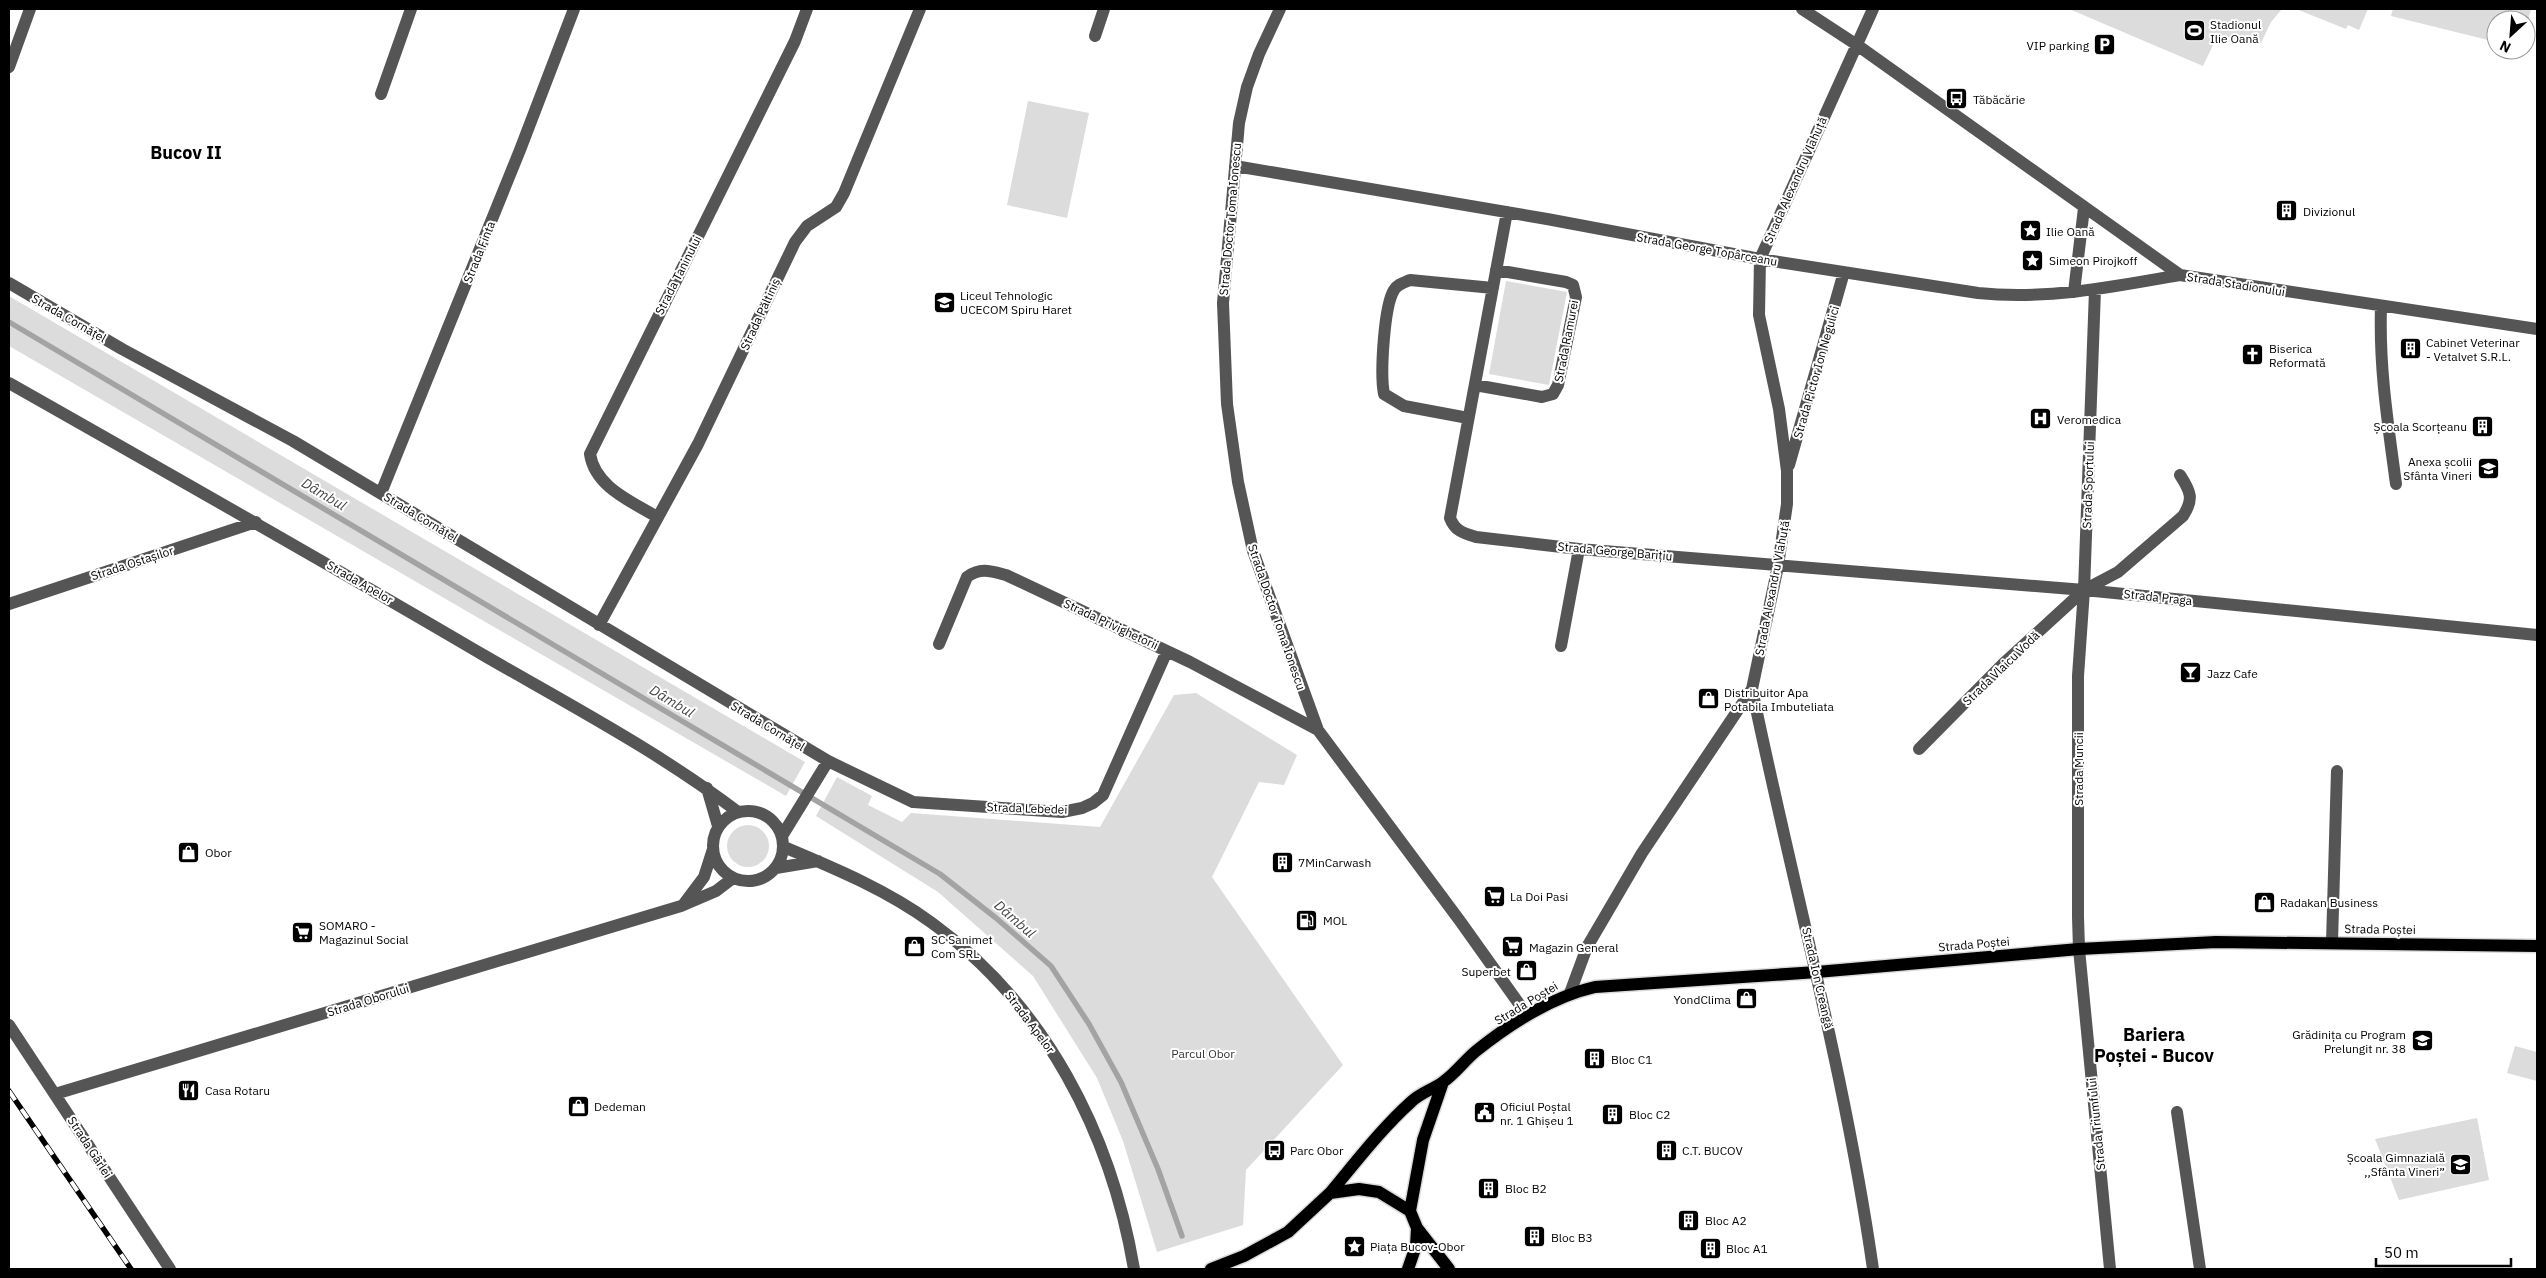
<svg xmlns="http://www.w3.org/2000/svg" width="2546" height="1278" font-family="'IBM Plex Sans',sans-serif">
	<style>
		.green { fill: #dcdcdc }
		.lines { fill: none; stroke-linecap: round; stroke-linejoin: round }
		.stream { stroke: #a3a3a3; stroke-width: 5.5 }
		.major-casing { stroke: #dbdbdb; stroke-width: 15 }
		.minor { stroke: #555; stroke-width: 12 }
		.major { stroke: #000; stroke-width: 12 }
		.rail-casing { stroke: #000; stroke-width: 5.5 }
		.rail { stroke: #fff; stroke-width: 4; stroke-dasharray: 11; stroke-linecap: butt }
		.labels { text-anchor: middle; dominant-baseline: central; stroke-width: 4; stroke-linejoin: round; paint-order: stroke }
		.poi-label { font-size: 12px; fill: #000; stroke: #fff; text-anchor: start }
		.street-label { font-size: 12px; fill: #000; stroke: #fff }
		.park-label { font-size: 12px; fill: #333; stroke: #fff }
		.water-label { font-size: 14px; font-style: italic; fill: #444; stroke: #fff }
		.district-label { font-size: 18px; font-weight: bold; fill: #000; stroke: #fff }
	</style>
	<rect width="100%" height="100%" fill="#fff"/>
	<path class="green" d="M2069,9H2282L2271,22L2261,43L2215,41L2203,66Z
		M2296,9H2368L2359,30L2348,25L2346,29Z
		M2393,9H2531L2526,28V20H2496V42L2391,16Z
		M1028,101L1089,113L1067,218L1007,205Z
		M1506,281L1567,292L1549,385L1489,374Z
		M9,296L805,762L786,796L9,346Z
		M1196,693L1297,755L1284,785L1259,782L1212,877L1343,1065L1246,1170L1243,1225L1157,1252L1123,1141L1097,1078L1033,976L938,892L816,816L837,777L872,796L868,805L902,822L911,813L1100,827L1174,695Z
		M727 846a21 21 0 1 1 42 0a21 21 0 1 1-42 0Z
		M2515,1046L2537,1052V1081L2507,1073Z
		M2477,1118L2489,1180L2399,1200L2375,1139Z"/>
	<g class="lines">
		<path class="stream" d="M9,322L940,874L996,918L1051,966L1089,1024L1121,1082L1158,1169L1182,1236"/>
		<defs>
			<path id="major" d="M1443,1082L1423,1140L1410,1211L1417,1228L1449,1269
				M1330,1193C1356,1162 1381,1129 1411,1102C1420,1093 1432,1090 1443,1082C1455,1074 1464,1061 1476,1051C1511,1023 1551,997 1595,987L1817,972L2079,949L2216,942L2537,946
				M1211,1269L1244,1256L1288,1232L1330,1193L1359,1189L1379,1192L1410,1211
				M1408,1269L1416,1246L1417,1228"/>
		</defs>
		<use href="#major" class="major-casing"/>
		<path class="minor" d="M1280,9L1259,54L1247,87L1239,123L1223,303L1227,404L1238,482L1253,551L1318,730L1460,921L1527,1015
			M1802,9L1857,45L2180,275L2537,329
			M1095,36L1104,9
			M9,67L30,9
			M381,94L411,9
			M1235,166L1547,219L1760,259L1978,293C2047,300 2113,287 2180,275
			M1507,212L1450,518C1455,531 1463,533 1476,537L1579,549L2084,590L2537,635
			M9,283L122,349L293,441L828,761L913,802L1062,812L1082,808L1093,803L1103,795L1167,651
			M2095,290L2084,590L2078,676V917L2079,949L2110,1269
			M2074,292L2084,208
			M2381,307C2379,368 2388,424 2396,484
			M9,383C168,473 327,563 485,656C570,705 659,752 738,812
			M1475,385L1542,397L1553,394L1558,385L1576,297L1573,285L1566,282L1496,270
			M1468,418L1404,406L1384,394C1380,374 1384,306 1394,290C1398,284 1403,283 1410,280L1493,288
			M1789,465L1844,272
			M381,493L520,150L574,9
			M657,517C631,501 595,487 590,454L795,41L807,9
			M9,604L256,522
			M599,625L698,444L795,242L807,226L836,207L844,193L920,9
			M939,644L967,577C980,567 991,571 1006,575L1190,662L1318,730
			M1561,646L1579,549
			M1752,689C1792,883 1845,1073 1873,1269
			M1919,749L2003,664L2084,590L2118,572L2183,516C2194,499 2191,492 2180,475
			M707,788L718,826
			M713 846a35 35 0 1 1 70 0a35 35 0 1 1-70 0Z
			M782,836L828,761
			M784,847C834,868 887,890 932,923C1045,1005 1111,1133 1134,1269
			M776,868L818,861
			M683,905L704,877L713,849
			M2332,942L2337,771
			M1570,993L1587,947L1642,853L1752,689L1778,566L1787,504V471L1779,409L1759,315L1760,259L1873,9
			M9,1025L170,1269
			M55,1094L681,906L716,891L733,878
			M2177,1112L2200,1269"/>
		<use href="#major" class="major"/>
		<defs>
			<path id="rail" d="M9,1091L131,1269"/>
		</defs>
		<use href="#rail" class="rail-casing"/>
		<use href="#rail" class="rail"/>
	</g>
	<defs>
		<symbol id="stadium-square" viewBox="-11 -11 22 22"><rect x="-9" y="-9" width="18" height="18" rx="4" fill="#000" stroke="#fff"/><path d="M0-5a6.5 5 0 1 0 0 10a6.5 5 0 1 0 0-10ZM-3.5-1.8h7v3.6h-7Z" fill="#fff"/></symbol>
		<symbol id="parking-square" viewBox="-11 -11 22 22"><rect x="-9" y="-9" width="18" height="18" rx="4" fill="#000" stroke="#fff"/><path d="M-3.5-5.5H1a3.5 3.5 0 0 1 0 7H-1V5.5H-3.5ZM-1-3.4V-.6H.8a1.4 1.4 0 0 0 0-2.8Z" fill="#fff"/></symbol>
		<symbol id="bus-square" viewBox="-11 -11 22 22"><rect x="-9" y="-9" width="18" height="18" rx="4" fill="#000" stroke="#fff"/><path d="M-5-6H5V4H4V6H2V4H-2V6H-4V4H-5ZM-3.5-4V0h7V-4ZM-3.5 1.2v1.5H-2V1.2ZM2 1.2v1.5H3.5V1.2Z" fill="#fff"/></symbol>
		<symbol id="building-square" viewBox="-11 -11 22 22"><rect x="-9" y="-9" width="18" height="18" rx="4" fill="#000" stroke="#fff"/><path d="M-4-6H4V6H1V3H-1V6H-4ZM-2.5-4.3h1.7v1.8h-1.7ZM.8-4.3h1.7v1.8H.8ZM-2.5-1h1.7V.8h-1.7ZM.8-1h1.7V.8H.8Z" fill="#fff"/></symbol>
		<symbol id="sight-square" viewBox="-11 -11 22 22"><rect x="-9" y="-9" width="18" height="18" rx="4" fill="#000" stroke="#fff"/><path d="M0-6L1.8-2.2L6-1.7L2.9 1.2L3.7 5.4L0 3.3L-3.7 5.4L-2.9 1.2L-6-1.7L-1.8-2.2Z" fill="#fff"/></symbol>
		<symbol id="school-square" viewBox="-11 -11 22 22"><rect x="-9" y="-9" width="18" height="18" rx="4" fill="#000" stroke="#fff"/><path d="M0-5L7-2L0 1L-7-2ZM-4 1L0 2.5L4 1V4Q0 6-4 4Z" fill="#fff"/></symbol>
		<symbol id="church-square" viewBox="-11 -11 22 22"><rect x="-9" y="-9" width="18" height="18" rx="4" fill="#000" stroke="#fff"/><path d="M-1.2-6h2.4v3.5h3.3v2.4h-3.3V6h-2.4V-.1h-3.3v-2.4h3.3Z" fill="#fff"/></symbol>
		<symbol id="hospital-square" viewBox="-11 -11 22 22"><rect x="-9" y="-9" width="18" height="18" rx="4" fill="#000" stroke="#fff"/><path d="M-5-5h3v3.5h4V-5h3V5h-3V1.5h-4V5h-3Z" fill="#fff"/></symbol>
		<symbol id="bar-square" viewBox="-11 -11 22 22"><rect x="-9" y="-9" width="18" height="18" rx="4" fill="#000" stroke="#fff"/><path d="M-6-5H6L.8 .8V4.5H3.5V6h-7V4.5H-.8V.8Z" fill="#fff"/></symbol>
		<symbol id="shop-square" viewBox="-11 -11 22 22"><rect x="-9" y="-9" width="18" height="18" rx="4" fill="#000" stroke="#fff"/><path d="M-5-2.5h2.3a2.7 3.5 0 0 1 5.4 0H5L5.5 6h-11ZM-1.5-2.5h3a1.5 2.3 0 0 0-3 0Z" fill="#fff"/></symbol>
		<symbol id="supermarket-square" viewBox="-11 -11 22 22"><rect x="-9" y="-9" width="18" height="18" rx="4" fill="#000" stroke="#fff"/><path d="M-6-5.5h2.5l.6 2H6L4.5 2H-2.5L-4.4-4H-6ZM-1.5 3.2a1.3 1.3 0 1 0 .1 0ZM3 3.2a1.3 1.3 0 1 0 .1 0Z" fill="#fff"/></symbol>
		<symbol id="fuel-square" viewBox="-11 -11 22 22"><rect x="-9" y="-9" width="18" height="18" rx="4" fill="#000" stroke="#fff"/><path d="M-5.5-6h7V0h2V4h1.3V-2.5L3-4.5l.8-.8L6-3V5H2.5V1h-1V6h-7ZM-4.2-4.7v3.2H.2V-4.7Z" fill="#fff"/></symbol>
		<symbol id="restaurant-square" viewBox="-11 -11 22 22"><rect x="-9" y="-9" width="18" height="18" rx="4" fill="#000" stroke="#fff"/><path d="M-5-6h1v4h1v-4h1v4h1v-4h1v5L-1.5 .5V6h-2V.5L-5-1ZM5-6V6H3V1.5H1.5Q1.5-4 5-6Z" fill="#fff"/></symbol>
		<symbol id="civic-square" viewBox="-11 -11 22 22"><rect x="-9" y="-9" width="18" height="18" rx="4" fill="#000" stroke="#fff"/><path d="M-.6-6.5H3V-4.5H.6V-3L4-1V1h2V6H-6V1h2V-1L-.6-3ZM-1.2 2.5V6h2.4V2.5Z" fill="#fff"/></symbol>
	</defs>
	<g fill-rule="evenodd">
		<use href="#stadium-square" x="2182" y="18" width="25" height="25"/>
		<use href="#parking-square" x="2092" y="32" width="25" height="25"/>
		<use href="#bus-square" x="1944" y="86" width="25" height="25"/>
		<use href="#building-square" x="2274" y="198" width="25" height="25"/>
		<use href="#sight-square" x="2018" y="218" width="25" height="25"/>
		<use href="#sight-square" x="2020" y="248" width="25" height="25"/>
		<use href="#school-square" x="932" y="290" width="25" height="25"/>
		<use href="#building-square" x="2398" y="336" width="25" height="25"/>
		<use href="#church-square" x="2240" y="342" width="25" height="25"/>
		<use href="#hospital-square" x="2028" y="406" width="25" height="25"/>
		<use href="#building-square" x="2470" y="414" width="25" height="25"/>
		<use href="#school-square" x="2476" y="456" width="25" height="25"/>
		<use href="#bar-square" x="2178" y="660" width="25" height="25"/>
		<use href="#shop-square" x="1696" y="686" width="25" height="25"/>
		<use href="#shop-square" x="176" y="840" width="25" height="25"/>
		<use href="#building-square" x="1270" y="850" width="25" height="25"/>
		<use href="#supermarket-square" x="1482" y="884" width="25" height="25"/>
		<use href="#shop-square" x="2252" y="890" width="25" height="25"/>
		<use href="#fuel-square" x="1294" y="908" width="25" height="25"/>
		<use href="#supermarket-square" x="290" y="920" width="25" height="25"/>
		<use href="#shop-square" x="902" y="934" width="25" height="25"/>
		<use href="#supermarket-square" x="1500" y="934" width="25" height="25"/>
		<use href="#shop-square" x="1514" y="958" width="25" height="25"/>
		<use href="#shop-square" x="1734" y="986" width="25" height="25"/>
		<use href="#school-square" x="2410" y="1028" width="25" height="25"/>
		<use href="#building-square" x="1582" y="1046" width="25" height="25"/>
		<use href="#restaurant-square" x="176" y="1078" width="25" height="25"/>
		<use href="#shop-square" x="566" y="1094" width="25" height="25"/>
		<use href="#civic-square" x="1472" y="1100" width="25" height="25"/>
		<use href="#building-square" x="1600" y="1102" width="25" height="25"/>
		<use href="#bus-square" x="1262" y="1138" width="25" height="25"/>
		<use href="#building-square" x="1654" y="1138" width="25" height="25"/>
		<use href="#school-square" x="2448" y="1152" width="25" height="25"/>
		<use href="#building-square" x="1476" y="1176" width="25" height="25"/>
		<use href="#building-square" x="1676" y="1208" width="25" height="25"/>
		<use href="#building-square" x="1522" y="1224" width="25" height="25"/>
		<use href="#sight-square" x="1342" y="1234" width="25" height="25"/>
		<use href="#building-square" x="1698" y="1236" width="25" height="25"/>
	</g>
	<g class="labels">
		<g class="poi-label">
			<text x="2210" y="24">Stadionul<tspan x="2210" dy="14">Ilie Oană</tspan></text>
			<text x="2089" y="45" text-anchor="end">VIP parking</text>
			<text x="1973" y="99">Tăbăcărie</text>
			<text x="2303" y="211">Divizionul</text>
			<text x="2046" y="231">Ilie Oană</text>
			<text x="2049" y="260">Simeon Pirojkoff</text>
			<text x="960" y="295">Liceul Tehnologic<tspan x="960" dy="14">UCECOM Spiru Haret</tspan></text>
			<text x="2426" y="342">Cabinet Veterinar<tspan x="2426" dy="14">- Vetalvet S.R.L.</tspan></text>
			<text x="2269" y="348">Biserica<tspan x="2269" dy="14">Reformată</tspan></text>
			<text x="2057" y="419">Veromedica</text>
			<text x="2467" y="426" text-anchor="end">Școala Scorțeanu</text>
			<text x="2472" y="461" text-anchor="end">Anexa școlii<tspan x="2472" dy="14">Sfânta Vineri</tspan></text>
			<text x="2207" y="673">Jazz Cafe</text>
			<text x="1724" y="692">Distribuitor Apa<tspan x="1724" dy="14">Potabila Imbuteliata</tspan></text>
			<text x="205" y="852">Obor</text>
			<text x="1298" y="862">7MinCarwash</text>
			<text x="1510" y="896">La Doi Pasi</text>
			<text x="2280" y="902">Radakan Business</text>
			<text x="1323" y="920">MOL</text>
			<text x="319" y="925">SOMARO -<tspan x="319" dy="14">Magazinul Social</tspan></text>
			<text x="931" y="939">SC Sanimet<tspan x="931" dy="14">Com SRL</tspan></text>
			<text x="1529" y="947">Magazin General</text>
			<text x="1511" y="971" text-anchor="end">Superbet</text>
			<text x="1731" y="999" text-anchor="end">YondClima</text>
			<text x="2406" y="1034" text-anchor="end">Grădinița cu Program<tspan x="2406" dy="14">Prelungit nr. 38</tspan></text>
			<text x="1611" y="1059">Bloc C1</text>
			<text x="205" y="1090">Casa Rotaru</text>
			<text x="594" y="1106">Dedeman</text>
			<text x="1500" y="1106">Oficiul Poștal<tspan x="1500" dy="14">nr. 1 Ghișeu 1</tspan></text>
			<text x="1629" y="1114">Bloc C2</text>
			<text x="1290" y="1150">Parc Obor</text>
			<text x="1682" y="1150">C.T. BUCOV</text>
			<text x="2445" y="1157" text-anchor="end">Școala Gimnazială<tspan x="2445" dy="14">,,Sfânta Vineri”</tspan></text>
			<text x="1505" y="1188">Bloc B2</text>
			<text x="1705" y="1220">Bloc A2</text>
			<text x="1551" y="1237">Bloc B3</text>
			<text x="1370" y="1246">Piața Bucov-Obor</text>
			<text x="1726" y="1248">Bloc A1</text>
		</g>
		<g class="street-label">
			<text transform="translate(1795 180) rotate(-66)">Strada Alexandru Vlahuță</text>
			<text transform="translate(1230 219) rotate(-85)">Strada Doctor Toma Ionescu</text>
			<text transform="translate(1707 249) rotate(10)">Strada George Topârceanu</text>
			<text transform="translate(479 252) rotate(-68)">Strada Finta</text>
			<text transform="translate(678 275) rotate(-63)">Strada Taninului</text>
			<text transform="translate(2236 284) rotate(9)">Strada Stadionului</text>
			<text transform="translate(760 314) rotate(-65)">Strada Păltiniș</text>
			<text transform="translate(69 318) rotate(30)">Strada Cornățel</text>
			<text transform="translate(1566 341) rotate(-79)">Strada Ramurei</text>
			<text transform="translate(1816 372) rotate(-74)">Strada Pictor Ion Negulici</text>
			<text transform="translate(2088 485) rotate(-88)">Strada Sportului</text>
			<text transform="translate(421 517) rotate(31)">Strada Cornățel</text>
			<text transform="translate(1615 551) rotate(5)">Strada George Barițiu</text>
			<text transform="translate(132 563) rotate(-18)">Strada Ostașilor</text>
			<text transform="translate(360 582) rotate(30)">Strada Apelor</text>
			<text transform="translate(1772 588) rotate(-79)">Strada Alexandru Vlahuță</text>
			<text transform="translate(2158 597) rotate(6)">Strada Praga</text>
			<text transform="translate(1277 617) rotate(71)">Strada Doctor Toma Ionescu</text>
			<text transform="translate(1111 624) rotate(25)">Strada Privighetorii</text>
			<text transform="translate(2001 668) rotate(-44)">Strada Vlaicu Vodă</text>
			<text transform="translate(768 726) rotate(31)">Strada Cornățel</text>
			<text transform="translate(2078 769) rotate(-90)">Strada Muncii</text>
			<text transform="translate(1027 808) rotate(2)">Strada Lebedei</text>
			<text transform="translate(2380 929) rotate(1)">Strada Poștei</text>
			<text transform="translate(1974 944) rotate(-5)">Strada Poștei</text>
			<text transform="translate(1818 978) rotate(77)">Strada Ion Creangă</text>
			<text transform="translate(368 1000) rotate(-17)">Strada Oborului</text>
			<text transform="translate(1526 1003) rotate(-31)">Strada Poștei</text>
			<text transform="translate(1030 1022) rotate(53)">Strada Apelor</text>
			<text transform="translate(2096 1124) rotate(-96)">Strada Triumfului</text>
			<text transform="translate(90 1147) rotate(57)">Strada Gârlei</text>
		</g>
		<g class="park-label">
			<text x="1203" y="1053">Parcul Obor</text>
		</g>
		<g class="water-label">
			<text transform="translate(324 494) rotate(31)">Dâmbul</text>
			<text transform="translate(672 701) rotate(31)">Dâmbul</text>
			<text transform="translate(1015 919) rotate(41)">Dâmbul</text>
		</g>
		<g class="district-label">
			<text x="186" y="152">Bucov II</text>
			<text x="2154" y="1034">Bariera<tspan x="2154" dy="21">Poștei - Bucov</tspan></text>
		</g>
	</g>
	<rect width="2546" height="1278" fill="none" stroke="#000000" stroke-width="20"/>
	<g transform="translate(2511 35) rotate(206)"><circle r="24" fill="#ffffff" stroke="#999999"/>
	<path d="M0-4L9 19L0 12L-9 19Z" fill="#000000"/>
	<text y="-8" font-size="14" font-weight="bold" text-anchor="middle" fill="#000000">N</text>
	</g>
	<path d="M2376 1258v8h135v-8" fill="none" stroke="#000000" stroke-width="2.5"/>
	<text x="2384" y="1258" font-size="15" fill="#000000" stroke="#ffffff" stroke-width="4" paint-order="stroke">50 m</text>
</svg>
